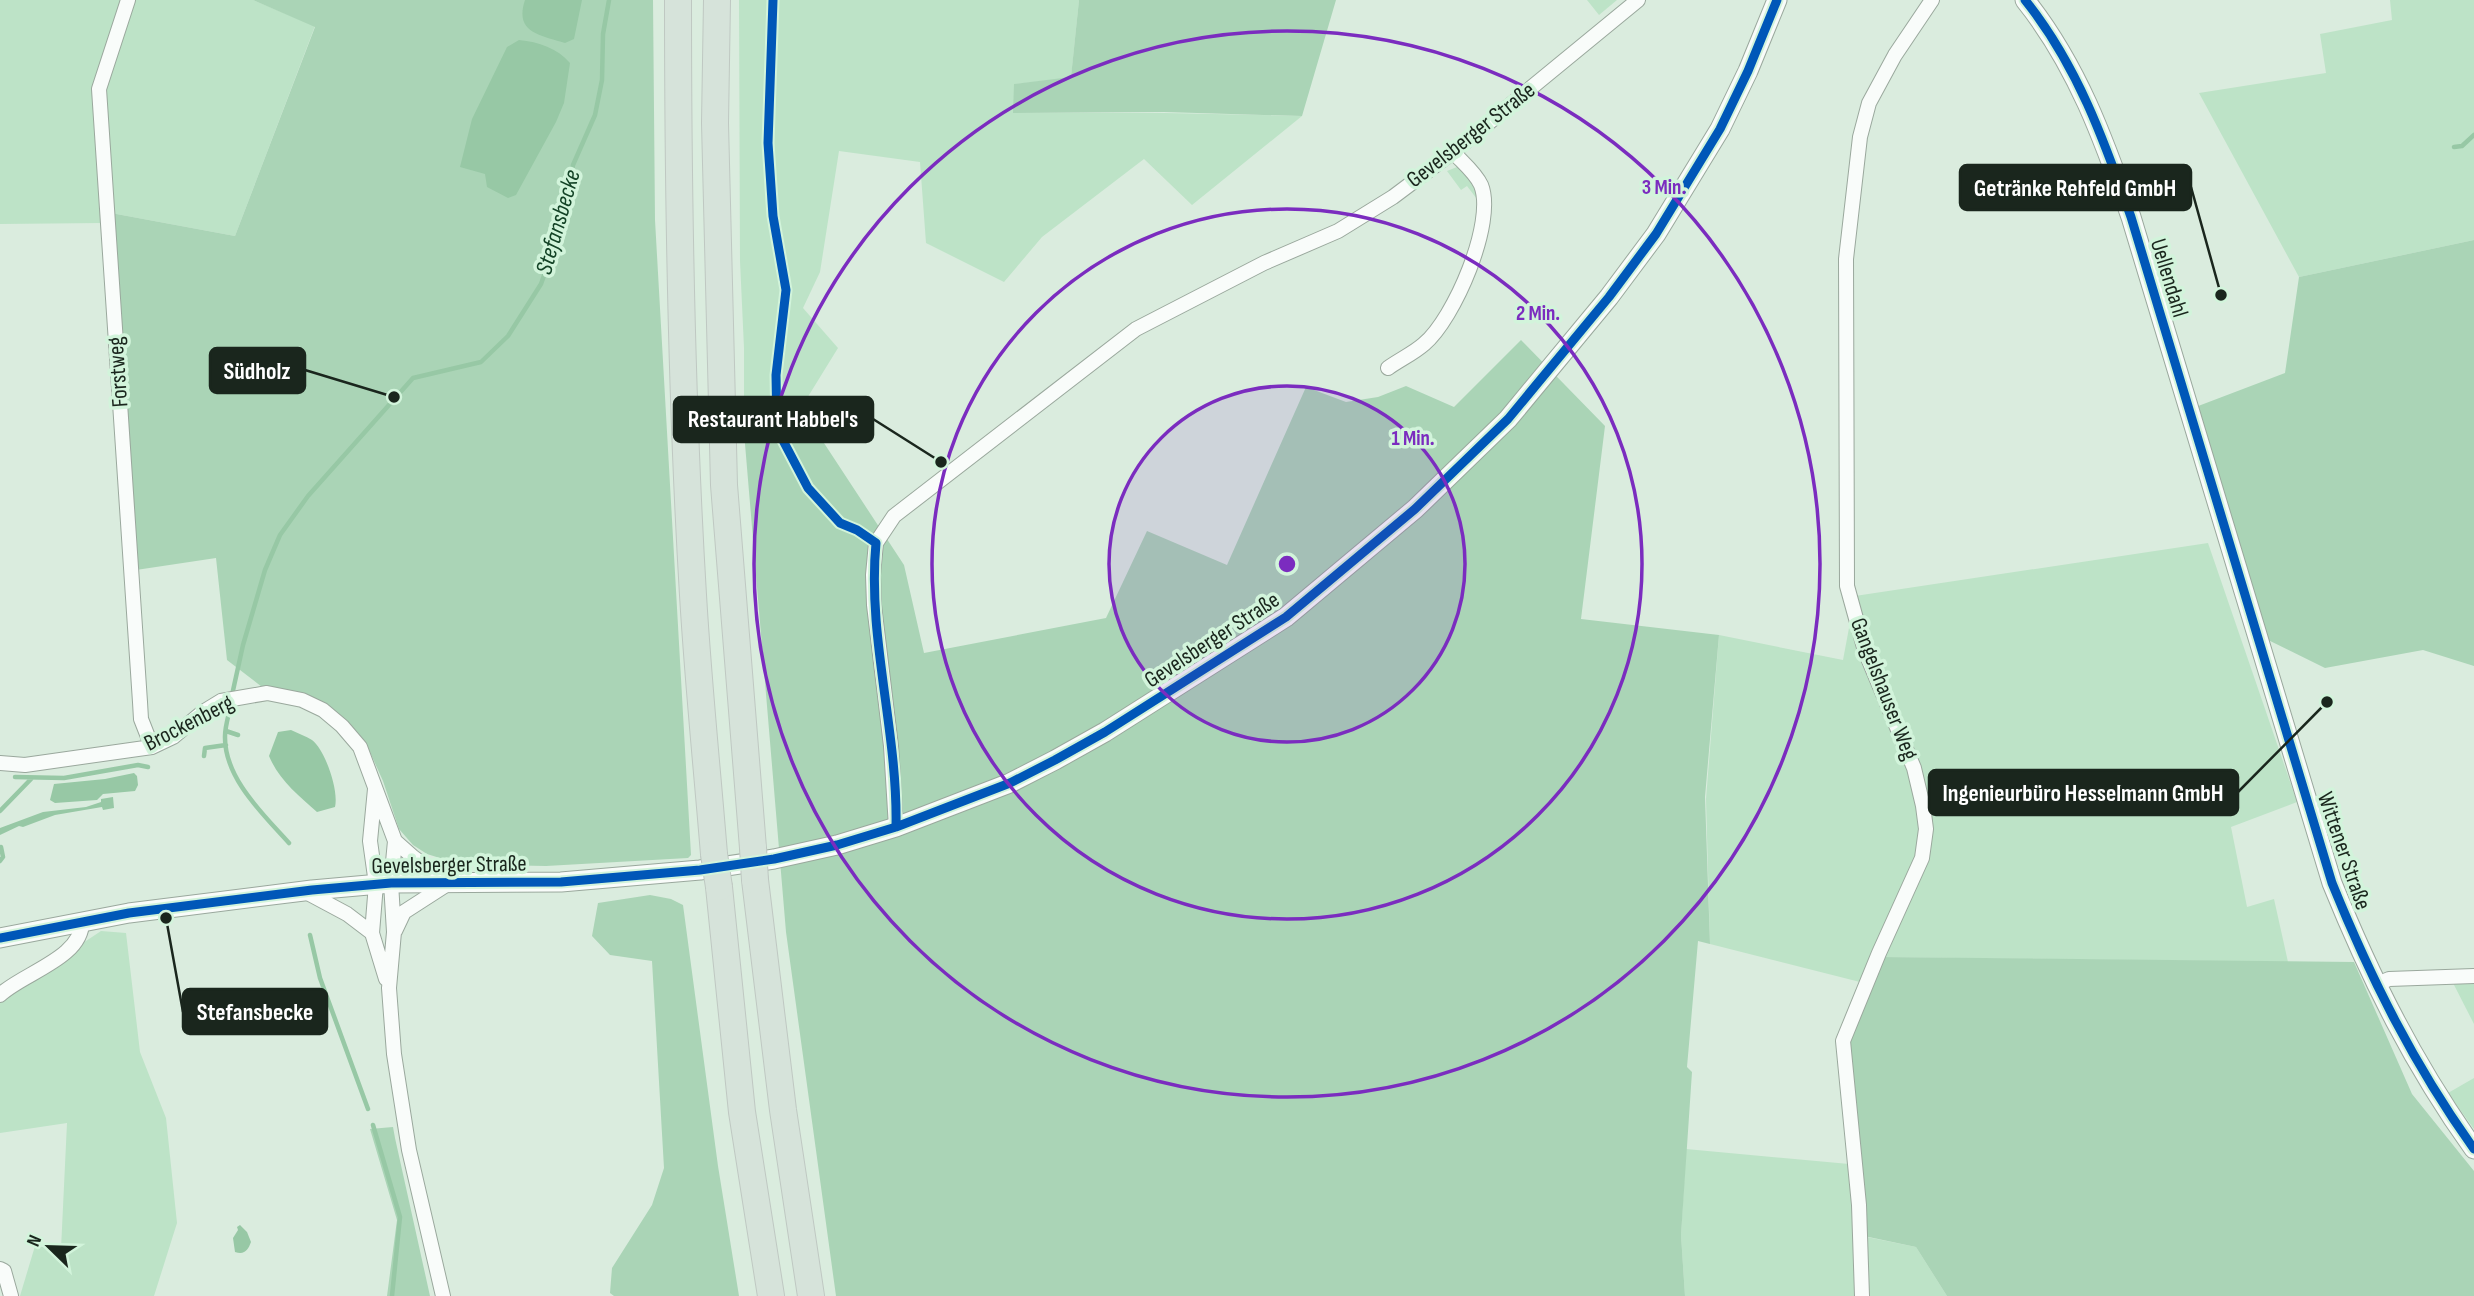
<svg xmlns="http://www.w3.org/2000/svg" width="2474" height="1296" font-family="'Sofia Sans Condensed',sans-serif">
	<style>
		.green { fill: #bde3c7 }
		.forest { fill: #aad4b6 }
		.water { fill: #97c8a5 }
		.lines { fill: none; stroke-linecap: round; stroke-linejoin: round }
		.stream { stroke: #97c8a5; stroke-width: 4.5 }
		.street-casing { stroke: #9aa89d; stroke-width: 16 }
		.secondary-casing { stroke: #9aa89d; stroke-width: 21 }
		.highway-casing { stroke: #bfc8c2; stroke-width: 28 }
		.street { stroke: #f9fcfa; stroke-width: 14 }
		.secondary { stroke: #f9fcfa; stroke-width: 19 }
		.highway { stroke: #d6e3da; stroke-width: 26 }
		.highway-bridge-casing { stroke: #bfc8c2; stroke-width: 28; stroke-linecap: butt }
		.highway-bridge { stroke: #d6e3da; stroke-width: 26 }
		.cycleway-casing { stroke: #d2f4db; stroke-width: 13 }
		.cycleway { stroke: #0057b8; stroke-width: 9 }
		.ring { fill: none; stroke: #7b2cbf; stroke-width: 3.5 }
		.labels { text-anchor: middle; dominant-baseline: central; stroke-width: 7; stroke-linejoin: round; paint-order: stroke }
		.street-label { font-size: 23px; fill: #1a261d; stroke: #d2f4db }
		.water-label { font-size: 24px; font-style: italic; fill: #134326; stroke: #d2f4db }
		.centre { fill: #7b2cbf; stroke: #d2f4db; stroke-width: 3.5 }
		.ring-label { font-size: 21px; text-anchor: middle; font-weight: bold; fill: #7b2cbf; stroke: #d2f4db; stroke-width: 7; stroke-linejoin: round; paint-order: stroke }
		.leader { fill: none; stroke: #1a261d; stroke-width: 2.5 }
		.callout-dot { fill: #1a261d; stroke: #d2f4db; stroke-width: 2.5 }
		.callout { fill: #1a261d; stroke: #1a261d; stroke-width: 2.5 }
		.callout-label { font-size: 24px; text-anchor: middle; font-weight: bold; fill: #fff }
	</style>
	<rect width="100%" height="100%" fill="#daecde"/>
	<path class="green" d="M0,0H253L315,26L235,236L111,213L103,223L0,224Z
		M739,0H1079L1071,78L1015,84L1014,113H1165L1302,116L1192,205L1144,159L1042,237L1004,282L926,243L920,162L839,151L820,272L803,308L838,348L801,408L744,432V348L740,261Z
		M1587,0H1617L1599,15Z
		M2390,0H2474V240L2299,277L2199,93L2326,73L2320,34L2392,20Z
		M1457,167C1473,172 1475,188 1480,203L1467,186L1461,190L1447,171Z
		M2208,543L2297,802L2231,827L2247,907L2274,899L2288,962L1881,957L1860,982L1710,944L1706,799L1719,635L1843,660L1855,596Z
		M101,931L126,933L140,1052L166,1118L177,1223L154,1296H20L35,1246L61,1249L67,1123L0,1133V1002L8,993Z
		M2452,981H2474V1024Z
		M2474,1078V1129L2448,1093Z
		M1686,1149L1849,1164L1857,1235L1916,1247L1947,1296H1685L1681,1235Z"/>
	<path class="forest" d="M253,0H653L655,220L691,855L688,858L546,866L495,865L443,859L427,854L413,845L399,829L383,781L365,741L345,719L307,694L262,687L227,660L216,558L136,570L111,213L235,236L315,27Z
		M1079,0H1336L1302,116L1164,112L1013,113L1014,84L1071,77Z
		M2474,240V666L2423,650L2325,668L2264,638L2193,408L2285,373L2299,277Z
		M1521,340L1605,426L1581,619L1719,635L1705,797L1710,944L1698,941L1687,1067L1692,1072L1681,1235L1685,1296H836L786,932L744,432L801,408L904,565L924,653L1106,618L1147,531L1227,565L1306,387L1346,402L1378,397L1406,386L1454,407Z
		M650,895L671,899L683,905L718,1166L739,1296H614L610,1293L612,1268L652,1205L664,1168L652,961L610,955L592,936L598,903Z
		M1881,957L2354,962L2412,1094L2474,1171V1296H1947L1916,1247L1864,1236L1847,1041Z
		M393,1127L395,1138L430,1296H387L397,1220L370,1129Z"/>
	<path class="water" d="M525,0H582L574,39L565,43C540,35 514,33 525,0Z
		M519,40C539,42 557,48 570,63L564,103L556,122L516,195L508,198L487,187L485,174L460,167L472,119L507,47Z
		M291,730C297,733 306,736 312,740C325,750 339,790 335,807L317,812C298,795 279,780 269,756L278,732Z
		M134,773L137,776L138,785L135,791L103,794L97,800L55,803L50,800L54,784L105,779Z
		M113,797L114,808L103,810L102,807L55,815L23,827L19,826L0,835V828L43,812L86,807L101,802V799Z
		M240,1225L247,1232L251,1242C248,1250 245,1255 235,1252L233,1238L238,1230L237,1227Z"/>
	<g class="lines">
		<path class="stream" d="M2454,147L2462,146L2474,135
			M232,695L243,645L265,570L280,535L308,496L413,378L481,362L508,336L541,284L564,219L573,165L595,115L602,80L603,34L609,0
			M231,704C229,714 225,726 225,736C224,778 263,814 289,843
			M226,731L238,735
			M204,756L205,748L226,745
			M15,777L64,778L138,765L148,767
			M0,811L32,778
			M0,861L3,857L1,847
			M310,935L320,978L368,1109
			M373,1125L400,1217L392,1296"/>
		<defs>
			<path id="street" d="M128,0L99,89L140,702L141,719L152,747
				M1388,368C1399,360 1414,353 1424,344C1454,319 1496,222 1481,185C1475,172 1462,162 1453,152
				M0,763L25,765L152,747L173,737L203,712L221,701L267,693L302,700L323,710L342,726L360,747L395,841L391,883L394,932L389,988L394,1054L409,1150L443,1296
				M375,789L370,841L376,884L372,933L386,979
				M896,827L891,746L874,605L873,575L876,543L894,516L1136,329L1264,263L1338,231L1393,197L1453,152L1638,0
				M304,891L347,914L372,933
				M395,931L404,912L449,883L413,857L395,841
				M2375,985L2389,979L2474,976
				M0,995C23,973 83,958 82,921
				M0,1269L4,1271L11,1296
				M1862,1296L1859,1205L1843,1041L1879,953L1922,858L1926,829L1923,806L1914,768L1865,651L1847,586L1846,259L1860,137L1869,103L1895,55L1932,0"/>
			<path id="secondary" d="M2025,0C2077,65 2104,140 2131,217L2332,883C2371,979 2414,1065 2474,1149
				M0,938L129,913L312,890L391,883L561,882L700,870L774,859L837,845L896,827L1010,783L1055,760L1105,732L1286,617L1415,509L1508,419L1609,297L1656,234L1720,129L1748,71L1777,0"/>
			<path id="highway" d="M678,0C678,198 681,396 693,595C698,681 707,768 714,854
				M717,0L715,123L724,485L753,848
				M755,880L783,1110L811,1296
				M719,887L742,1112L771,1296"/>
		</defs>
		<use href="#street" class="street-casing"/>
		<use href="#secondary" class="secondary-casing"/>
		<use href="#highway" class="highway-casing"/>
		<use href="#street" class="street"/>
		<use href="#secondary" class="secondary"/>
		<use href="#highway" class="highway"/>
		<defs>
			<path id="highway-bridge" d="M753,848L755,880
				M714,854L719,887"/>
		</defs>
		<use href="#highway-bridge" class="highway-bridge-casing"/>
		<use href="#highway-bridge" class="highway-bridge"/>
		<defs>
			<path id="cycleway" d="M773,0L768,143L773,216L786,290L776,375L777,429L808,488L840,523L857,530L876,543C867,637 898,732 896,827
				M2025,0C2077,65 2104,140 2131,217L2332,883C2371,979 2414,1065 2474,1149
				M0,938L129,913L312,890L391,883L561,882L700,870L774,859L837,845L896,827L1010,783L1055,760L1105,732L1286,617L1415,509L1508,419L1609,297L1656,234L1720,129L1748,71L1777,0"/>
		</defs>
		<use href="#cycleway" class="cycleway-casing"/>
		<use href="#cycleway" class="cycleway"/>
	</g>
	<circle cx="1287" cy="564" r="178" fill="#7b2cbf" fill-opacity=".12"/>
	<g class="ring">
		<circle cx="1287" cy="564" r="178"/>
		<circle cx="1287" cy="564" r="355"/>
		<circle cx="1287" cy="564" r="533"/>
	</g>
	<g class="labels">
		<g class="street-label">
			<text transform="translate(1471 135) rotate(-38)">Gevelsberger Straße</text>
			<text transform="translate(2169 278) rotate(73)">Uellendahl</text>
			<text transform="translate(118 372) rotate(-94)">Forstweg</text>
			<text transform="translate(1212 640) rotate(-33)">Gevelsberger Straße</text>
			<text transform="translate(1884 689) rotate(69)">Gangelshauser Weg</text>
			<text transform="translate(189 723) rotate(-27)">Brockenberg</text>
			<text transform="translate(2344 851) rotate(71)">Wittener Straße</text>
			<text transform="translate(449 865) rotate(-1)">Gevelsberger Straße</text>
		</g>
		<g class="water-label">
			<text transform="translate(558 222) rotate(-74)">Stefansbecke</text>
		</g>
	</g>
	<circle cx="1287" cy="564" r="10" class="centre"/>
	<g class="ring-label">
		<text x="1664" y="194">3 Min.</text>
		<text x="1538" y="320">2 Min.</text>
		<text x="1413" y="445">1 Min.</text>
	</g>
	<path class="leader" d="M2221 295L2191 187M394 397L305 370M941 462L873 419M2327 702L2238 792M166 918L183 1012"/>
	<g class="callout-dot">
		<circle cx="2221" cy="295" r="7"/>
		<circle cx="394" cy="397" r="7"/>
		<circle cx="941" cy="462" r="7"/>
		<circle cx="2327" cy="702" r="7"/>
		<circle cx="166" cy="918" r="7"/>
	</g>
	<g class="callout">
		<rect x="1960" y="165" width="231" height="45" rx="7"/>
		<rect x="210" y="348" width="95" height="45" rx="7"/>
		<rect x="674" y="397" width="199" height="45" rx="7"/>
		<rect x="1929" y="770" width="309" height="45" rx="7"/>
		<rect x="183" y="989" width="144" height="45" rx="7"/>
	</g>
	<g class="callout-label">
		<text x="2075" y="196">Getränke Rehfeld GmbH</text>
		<text x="257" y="379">Südholz</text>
		<text x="773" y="427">Restaurant Habbel's</text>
		<text x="2083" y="801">Ingenieurbüro Hesselmann GmbH</text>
		<text x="255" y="1020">Stefansbecke</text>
	</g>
	<g transform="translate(49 1247) rotate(293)" stroke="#d2f4db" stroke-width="5" paint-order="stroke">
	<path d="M0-5L12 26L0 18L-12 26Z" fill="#1a261d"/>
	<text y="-10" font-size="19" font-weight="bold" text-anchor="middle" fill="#1a261d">N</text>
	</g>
</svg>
